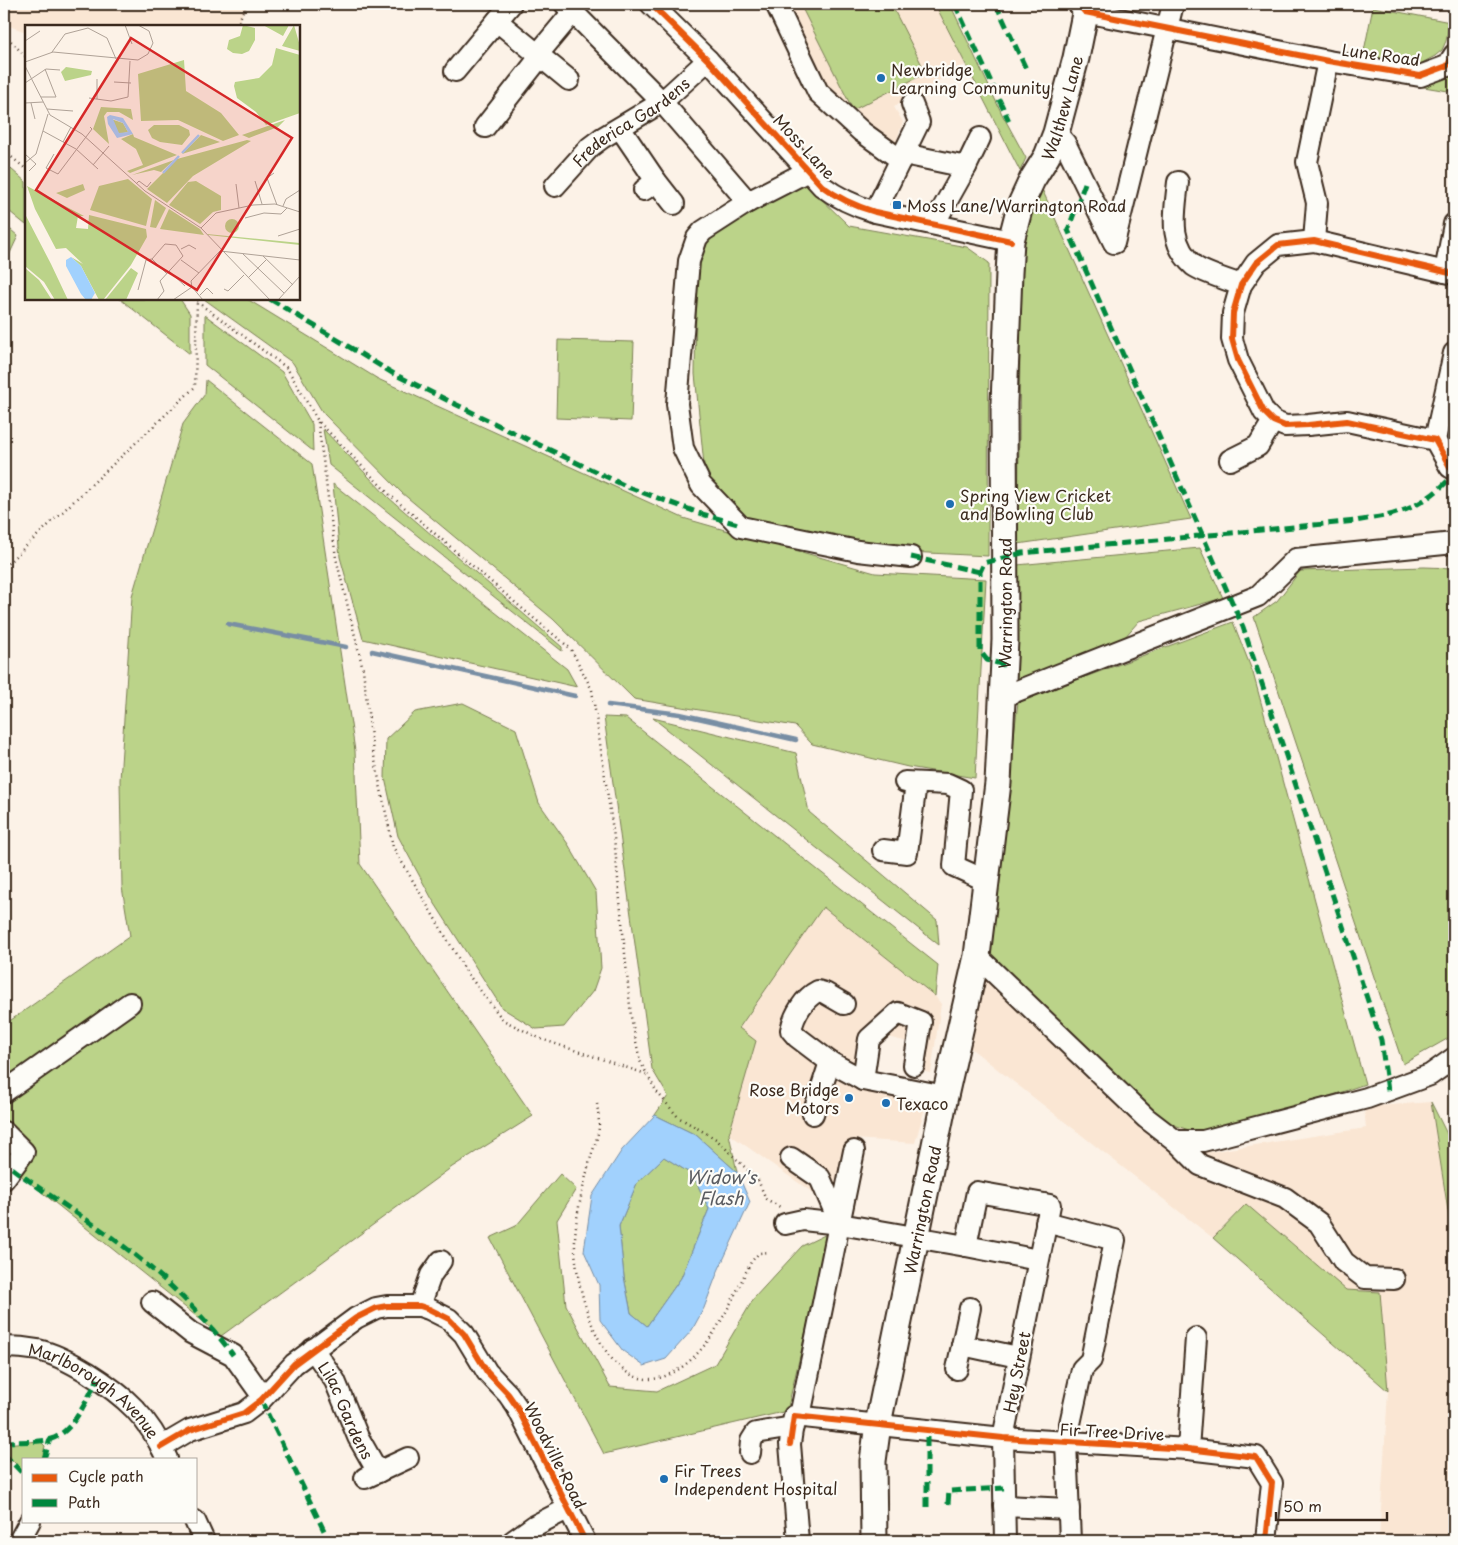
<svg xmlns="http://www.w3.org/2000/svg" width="1458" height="1545" font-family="'Playpen Sans',sans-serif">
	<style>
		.built { fill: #fae6d3 }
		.green { fill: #bbd389; stroke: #7b7e54 }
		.water { fill: #a1d1fd; stroke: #788ea4; fill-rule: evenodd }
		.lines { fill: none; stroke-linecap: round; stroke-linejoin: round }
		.stream { stroke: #788ea4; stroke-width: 4.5 }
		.minor-casing { stroke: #3b2a1e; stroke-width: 24 }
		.major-casing { stroke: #3b2a1e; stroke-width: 29 }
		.path { stroke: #3b2a1e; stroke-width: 2.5; stroke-dasharray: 1 4; stroke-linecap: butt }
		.minor { stroke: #fdfcf7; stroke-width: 20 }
		.major { stroke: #fdfcf7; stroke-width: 25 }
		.quiet { stroke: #00873e; stroke-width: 5; stroke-dasharray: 10 5; stroke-linecap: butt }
		.cycleway-casing { stroke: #fdfcf7; stroke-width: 9 }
		.cycleway { stroke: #e8590c; stroke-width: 6 }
		.poi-dot { fill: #1f6fb2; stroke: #fdfcf7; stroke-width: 2 }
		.labels { text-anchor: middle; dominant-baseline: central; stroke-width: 4.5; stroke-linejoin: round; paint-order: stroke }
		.street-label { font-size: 16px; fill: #3b2a1e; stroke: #fdfcf7 }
		.poi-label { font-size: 16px; fill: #3b2a1e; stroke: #fdfcf7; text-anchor: start }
		.water-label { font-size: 18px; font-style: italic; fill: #5a5c61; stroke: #fdfcf7 }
		.inset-river { fill: none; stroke: #a1d1fd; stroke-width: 2.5 }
		.inset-road { fill: none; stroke: #afa297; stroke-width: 1 }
		.view { fill: #d62828; fill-opacity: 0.15; stroke: #d62828; stroke-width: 2.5 }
		.inset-edge { fill: none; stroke: #3b2a1e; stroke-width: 2.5 }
	</style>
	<rect width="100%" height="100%" fill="#fcf2e7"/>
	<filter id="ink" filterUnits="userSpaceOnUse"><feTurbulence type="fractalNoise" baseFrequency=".02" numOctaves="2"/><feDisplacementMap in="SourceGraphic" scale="10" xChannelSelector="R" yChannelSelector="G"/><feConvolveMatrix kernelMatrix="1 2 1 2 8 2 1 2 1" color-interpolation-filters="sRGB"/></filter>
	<g filter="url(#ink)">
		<path class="built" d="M11,4H247L237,26H26V32L4,24Z
			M787,4H935L965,65L894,107L903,122L895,145L824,91L794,14Z
			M823,907L935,996L941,1004L931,1073L902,1068L908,1042L883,1036L878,1045L871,1082L928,1097L915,1143L854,1139L836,1209L729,1134L756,1041L739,1029Z
			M988,954L1201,1134L1209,1152L1366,1128L1364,1107L1431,1102L1454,1249V1541H1379L1388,1391L1380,1292L1346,1290L1246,1204L1213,1238L968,1046Z"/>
		<path class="green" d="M800,4H891L926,73L853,110Z
			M935,4H950L1002,114L1026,158L1020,171Z
			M1373,7L1450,22L1446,41L1442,50L1435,56L1418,65L1363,56Z
			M1454,71V92L1418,86C1432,83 1442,78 1454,71Z
			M4,163L26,182V225L4,207Z
			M799,177L849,226L967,247L989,263L988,556L869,550L747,524L705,475L695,374L697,238Z
			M1041,187L1191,519L1018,544L1021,242L1036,197Z
			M4,224L18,236L4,266Z
			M120,299H180L190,314V354Z
			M204,299H247L378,379L683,518L875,573L986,579L975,778L908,767L812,744L795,726L634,699L553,619L402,493L323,413L293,363Z
			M205,315L282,372L312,424L313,451L205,365Z
			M558,340L634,342L631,421L556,418Z
			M206,380L312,464L355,751L360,864L533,1116L452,1167L221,1336L4,1162V1025L130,936L122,887L120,780L132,596L183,424L205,394Z
			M323,429L389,498L562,647V651L329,465Z
			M333,484L567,669L577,687L363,639L340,557Z
			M1200,548L1223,598L1139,621L1124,638L1012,682L1017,565Z
			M1424,567L1454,568V1035L1403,1064L1254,617L1277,601L1300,571Z
			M1233,622L1253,673L1365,1084L1336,1094L1201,1134L1162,1121L988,954L1018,702Z
			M463,703L516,729L539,803L568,844L596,892L601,968L593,991L564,1027L536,1029L502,1008L432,899L398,836L385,778L386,739L415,712Z
			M604,717L626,718L938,965L935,996L823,907L739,1028L756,1041L729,1134L737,1172L696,1135L655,1115L668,1096L652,1069Z
			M653,718L796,753L809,812L937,920L939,945Z
			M1431,1102L1451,1142L1454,1141V1249Z
			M664,1157L693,1175L709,1209L681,1278L647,1326L631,1313L624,1277L619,1226L637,1183Z
			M560,1174L576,1189L557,1220L566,1305L610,1387L657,1391L715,1364L754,1298L802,1246L829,1233L787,1411L604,1454L490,1238L516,1226Z
			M1246,1204L1346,1290L1380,1292L1388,1391L1213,1238Z
			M40,1441L45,1446L42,1459H24V1472L4,1452V1444Z"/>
		<path class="water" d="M655,1115L696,1135L737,1172L750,1202L718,1271L704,1308L692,1330L666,1359L644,1366L623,1351L600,1320L599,1285L584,1251L592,1196L622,1150ZM664,1157L693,1175L709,1209L681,1278L647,1326L631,1313L624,1277L619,1226L637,1183Z"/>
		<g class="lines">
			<path class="stream" d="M228,624L346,647
				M372,651L575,696
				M608,705L680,714L796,740"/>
			<defs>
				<g id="minor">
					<path d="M565,4L662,102L748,202L808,171"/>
					<path d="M651,4L708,60L822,186C839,199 855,206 875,212L1011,241"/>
					<path d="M776,4L818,92L862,132L901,160"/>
					<path d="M1078,4L1085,12L1328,61L1420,76L1447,66L1454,55"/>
					<path d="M497,21L569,80"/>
					<path d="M538,54L573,12"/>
					<path d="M455,71L511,4"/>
					<path d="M485,127L540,57"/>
					<path d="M620,128L656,181"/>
					<path d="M1056,133L1065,143L1114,243L1173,4"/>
					<path d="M904,154L966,167L934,224"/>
					<path d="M966,167L980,138"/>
					<path d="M1178,182C1175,213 1167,242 1194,266C1202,272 1230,281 1241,285"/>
					<path id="s1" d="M555,186L590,147L602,138L662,102L708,60"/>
					<path d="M644,190L656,181L674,204"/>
					<path d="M748,202L703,231L697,238L689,261L677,404L683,448L701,485L741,527L858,551L911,557"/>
					<path d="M875,212L919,122L912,104"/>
					<path d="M1314,241L1317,203L1307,162L1328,61"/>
					<path d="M1445,272L1454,224"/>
					<path d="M1454,274L1314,241L1278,245L1256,263L1241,285L1233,313L1232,339L1238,360L1264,412L1273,421L1285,426L1308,425L1347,421L1435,440L1450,467L1454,469"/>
					<path d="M1435,440L1454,353"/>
					<path d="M1230,460L1258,446L1273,421"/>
					<path d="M1002,697L1258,596L1296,559L1454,543"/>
					<path d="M905,782L948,784L961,790L954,866L987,881"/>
					<path d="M883,850L907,853L916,783"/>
					<path d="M977,956L1146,1118L1176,1141H1203L1367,1098L1430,1075L1454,1058"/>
					<path d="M830,1062L797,1037L791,1030C794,1015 804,998 818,991L825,993L844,1004"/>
					<path d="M863,1080L869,1039L898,1013L921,1022L914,1065"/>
					<path d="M4,1092L130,1003"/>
					<path d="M813,1114L830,1062L863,1080L945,1096"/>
					<path d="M4,1132L24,1152L4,1179"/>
					<path d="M1176,1141L1200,1165L1285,1198L1319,1223L1344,1262L1365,1278L1394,1279"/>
					<path d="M791,1158L820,1178L840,1224"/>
					<path d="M1046,1222L1115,1240L1091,1360L1082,1369L1066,1442L1070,1541"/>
					<path d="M785,1224L803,1220L840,1224L966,1246L1038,1260"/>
					<path d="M966,1246L977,1192L1050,1205L1003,1438L1005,1541"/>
					<path d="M152,1302L191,1333L233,1355L263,1397"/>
					<path d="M420,1306L431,1275L441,1261"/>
					<path d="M962,1345L1018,1357"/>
					<path id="s2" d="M4,1347C15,1347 27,1348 38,1350C56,1354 72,1363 87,1372C125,1396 149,1417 167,1459"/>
					<path id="s3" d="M313,1349L335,1381L358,1437L378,1472"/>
					<path d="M957,1369L970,1308"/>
					<path d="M800,1416L854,1151"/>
					<path d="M161,1447L190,1430L244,1413L261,1400L294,1364L356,1318L376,1308L387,1306H420L429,1309L449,1319L464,1334L487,1372L508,1394L517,1407L585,1541"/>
					<path d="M1188,1449L1196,1338"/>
					<path d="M750,1453L751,1441L756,1433L793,1427"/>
					<path d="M365,1478L408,1458"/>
					<path d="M1004,1506L1069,1509"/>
					<path d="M195,1521L204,1541"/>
					<path d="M19,1541L30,1521"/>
					<path d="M513,1541L534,1526L569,1508"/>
					<path d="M798,1541L790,1444L794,1416L1003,1438L1188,1449L1256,1457L1272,1483L1266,1541"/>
				</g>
				<g id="major">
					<path id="s4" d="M874,1541L873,1461L878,1424L945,1096L977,956L998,783L1005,640L1004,403L1009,273L1011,241L1020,206L1032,180L1047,156L1056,133L1076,58L1087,4"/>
				</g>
			</defs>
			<use href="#minor" class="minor-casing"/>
			<use href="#major" class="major-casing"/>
			<path class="path" d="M237,26L246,4
				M4,34L26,57
				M4,151L26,169
				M193,299L287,368L318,421L390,495L525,611L571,649L592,690L614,837L631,1017L640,1061L656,1091L678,1117L716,1139L758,1180L766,1199L780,1207
				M318,422L336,558L363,669L372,746L393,847L467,973L503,1020L541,1039L646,1074
				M4,567L195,387L197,299
				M597,1104C598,1111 599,1120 599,1127C598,1138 593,1149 590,1160C583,1188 574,1220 575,1249C577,1302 613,1421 686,1364C717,1339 733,1297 751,1262L759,1253L770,1252"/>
			<use href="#minor" class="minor"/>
			<use href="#major" class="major"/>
			<path class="quiet" d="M955,4L1009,121
				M996,4L1027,71
				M1085,183L1068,230L1243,627L1381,1040L1388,1091
				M270,299L394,374L508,430L630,488L702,514L738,524
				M911,557L980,572
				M1004,665L987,660L980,651V572L984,563L1022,553L1356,521C1370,518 1386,517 1399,512C1421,505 1439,491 1454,474
				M12,1168C47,1195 86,1218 122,1245C163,1276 202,1313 233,1355
				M4,1171L7,1174
				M261,1400L329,1541
				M4,1442C17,1441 38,1443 51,1439C74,1432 87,1398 98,1379
				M4,1454L24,1475
				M44,1459L50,1439
				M948,1504L949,1491L1004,1488
				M927,1507V1430"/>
			<defs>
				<path id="cycleway" d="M651,4L708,60L822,186C839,199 855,206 875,212L1011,241
					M1078,4L1085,12L1328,61L1420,76L1447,66L1454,55
					M1454,274L1314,241L1278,245L1256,263L1241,285L1233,313L1232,339L1238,360L1264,412L1273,421L1285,426L1308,425L1347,421L1435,440L1450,467L1454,469
					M790,1444L794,1416L1003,1438L1188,1449L1256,1457L1272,1483L1266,1541
					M161,1447L190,1430L244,1413L261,1400L294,1364L356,1318L376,1308L387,1306H420L429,1309L449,1319L464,1334L487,1372L508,1394L517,1407L585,1541"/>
			</defs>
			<use href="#cycleway" class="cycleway-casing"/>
			<use href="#cycleway" class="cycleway"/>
		</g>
	</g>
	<g class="poi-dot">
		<circle cx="881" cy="78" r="5"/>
		<rect x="892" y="200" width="10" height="10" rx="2.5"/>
		<circle cx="950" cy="504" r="5"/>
		<circle cx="849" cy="1098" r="5"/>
		<circle cx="886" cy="1103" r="5"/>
		<circle cx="664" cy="1479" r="5"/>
	</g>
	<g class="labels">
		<g class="street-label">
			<text transform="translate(1381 54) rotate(8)">Lune Road</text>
			<text stroke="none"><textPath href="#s4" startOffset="1456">Walthew Lane</textPath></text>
			<text stroke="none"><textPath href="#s1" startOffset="100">Frederica Gardens</textPath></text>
			<text transform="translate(805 146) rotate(47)">Moss Lane</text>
			<text stroke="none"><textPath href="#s4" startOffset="950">Warrington Road</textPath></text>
			<text stroke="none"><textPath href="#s4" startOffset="336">Warrington Road</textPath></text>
			<text transform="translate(1016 1372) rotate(-79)">Hey Street</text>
			<text stroke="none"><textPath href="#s2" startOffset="104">Marlborough Avenue</textPath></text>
			<text stroke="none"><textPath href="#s3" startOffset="70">Lilac Gardens</textPath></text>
			<text transform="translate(1112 1431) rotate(3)">Fir Tree Drive</text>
			<text transform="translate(556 1455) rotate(63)">Woodville Road</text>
		</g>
		<g class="poi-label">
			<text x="891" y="69">Newbridge<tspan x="891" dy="18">Learning Community</tspan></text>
			<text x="907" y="205">Moss Lane/Warrington Road</text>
			<text x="960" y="495">Spring View Cricket<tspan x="960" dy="18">and Bowling Club</tspan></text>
			<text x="839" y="1089" text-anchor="end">Rose Bridge<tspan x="839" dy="18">Motors</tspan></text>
			<text x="896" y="1103">Texaco</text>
			<text x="674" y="1470">Fir Trees<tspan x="674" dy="18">Independent Hospital</tspan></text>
		</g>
		<g class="water-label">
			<text x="721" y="1176">Widow's<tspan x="721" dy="21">Flash</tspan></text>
		</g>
	</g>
	<g transform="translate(25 25)">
		<rect width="275" height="275" fill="#fcf2e7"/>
		<path d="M218,0L230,3V15L224,26L217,29L208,28L202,24L204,15L215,11ZM238,0H264L258,11ZM269,0L275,21V26L257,21ZM251,23L275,30V88L241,100L231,87L212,73L209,61L210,57L234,53L247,40ZM159,35L161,66L196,88L214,110L198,116L153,95L116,96L113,49ZM41,42L67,46L66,50L40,56L36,47ZM76,82L106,84L108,95L94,87H82L79,91L84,119L68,104ZM86,94L98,98L103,107L94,109ZM260,95L253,102L224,113L217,110ZM129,100H154L164,105L165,110L157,120L135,117L127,113L123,105ZM108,109L109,112L152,130L105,148L102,146L118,140L111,124L96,114ZM176,110L195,117L157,129ZM222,115L226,116L168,151L142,178L122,164L152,134ZM149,135L136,147L129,145L107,150ZM103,154L127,174L121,201L65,185L74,161ZM171,156L196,171V185L188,187L175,199L144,180L163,157ZM58,159L60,165L42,173L31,168ZM2,161L59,191H53L51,203L63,204L64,190L121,204L122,212L106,240L78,275H74L56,241L46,232L58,239L41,223L31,224L10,184ZM130,175L141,183L131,203L125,202ZM144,184L175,204L179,210L135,204ZM0,189L26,239L43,275H30L19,257L0,241ZM200 201a7 7 0 1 1 14 0a7 7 0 1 1-14 0ZM182,209L275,218V220L183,210ZM0,243L14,255L27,275H0ZM106,243L113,248L101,275H80Z" fill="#bbd389"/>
		<path d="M85,90L98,93L108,109L92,113L83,99L82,92ZM88,94L98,98L103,107L94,108ZM46,232L56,241L70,268L66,275H61L56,269L41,241V235Z" fill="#a1d1fd" fill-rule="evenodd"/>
		<path class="inset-river" d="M157,128L174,110M138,148L154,131"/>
		<path class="inset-road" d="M100,0L107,19M0,16L15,6M27,27L40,9L63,3L82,13L91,34M0,37L28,27L113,35L123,29L128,18L124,6L113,0M0,41L25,90L57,109L120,166L176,203L245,275M72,54V74M89,57L106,58M0,58L21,44L35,45M16,72H31L20,44M64,73L86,76L103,72L105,36M0,78L18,77M6,78L10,94M22,84L48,86M18,106L51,124L73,144M38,117L46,102M0,129L11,139L4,146M29,129L21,143L33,149L67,104L65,102M0,138L11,129L23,89M68,140L84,121M249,148L242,153L252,180M230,156L237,179M111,159L114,156L122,162L126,157M211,159L214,183M258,181L261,174L275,165M220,193L239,188L256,189L262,183M176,203L191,188L228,180L250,179L275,187M253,211L275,204M156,224L164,220L171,224M218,229L259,268M238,231L268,260M127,234L142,249M156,235L174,248M144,246L160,261M223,253L241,235M167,262L178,275M199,264L203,266L219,250M113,265L121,235L127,234L140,219L151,220L158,231L135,256L139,266L132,275M175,270L182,263L188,269M148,275L167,262L166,256L195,226L275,235M253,275L275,251"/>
		<path class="view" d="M106,13L267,113L172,265L11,165Z"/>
		<rect width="275" height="275" class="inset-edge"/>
	</g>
	<rect width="1458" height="1545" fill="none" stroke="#fdfcf7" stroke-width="20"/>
	<rect x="10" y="10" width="1438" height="1525" fill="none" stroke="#3b2a1e" stroke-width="2" filter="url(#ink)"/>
	<rect x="22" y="1458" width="175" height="65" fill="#fdfcf7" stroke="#afa8a0"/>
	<rect x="32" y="1474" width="25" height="8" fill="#e8590c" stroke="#afa8a0"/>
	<text x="68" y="1482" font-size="15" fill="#3b2a1e">Cycle path</text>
	<rect x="32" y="1499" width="25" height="8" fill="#00873e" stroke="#afa8a0"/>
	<text x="68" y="1508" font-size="15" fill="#3b2a1e">Path</text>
	<path d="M1276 1512v8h111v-8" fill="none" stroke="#3b2a1e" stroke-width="2.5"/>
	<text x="1283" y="1512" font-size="15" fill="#3b2a1e" stroke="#fdfcf7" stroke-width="4" paint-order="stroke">50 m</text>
</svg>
